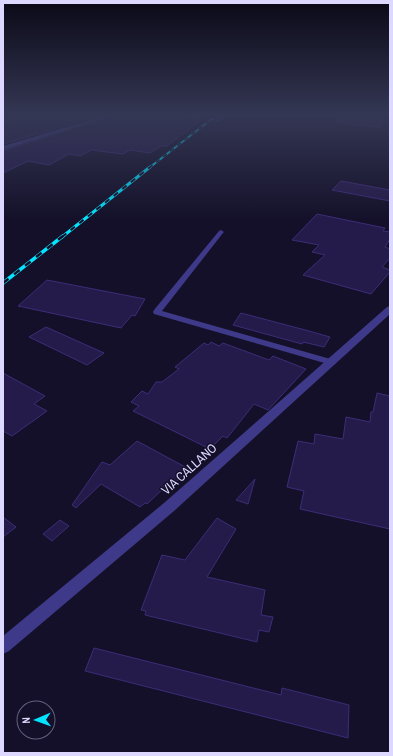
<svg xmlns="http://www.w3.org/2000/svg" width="393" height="756" font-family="'Archivo Narrow',sans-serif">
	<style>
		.building { fill: #251b4b; stroke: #3c2d77 }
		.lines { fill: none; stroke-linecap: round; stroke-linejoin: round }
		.minor { fill: #3e3a89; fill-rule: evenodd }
		.tertiary { fill: #3e3a89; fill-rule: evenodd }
		.rail-far2-casing { stroke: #04e4ff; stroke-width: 2 }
		.rail-far1-casing { stroke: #04e4ff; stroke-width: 3 }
		.rail-casing { stroke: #04e4ff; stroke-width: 3.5 }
		.rail-far2 { stroke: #141029; stroke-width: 1.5; stroke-dasharray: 4.5; stroke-linecap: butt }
		.rail-far1 { stroke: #141029; stroke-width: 2; stroke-dasharray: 5.5; stroke-linecap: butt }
		.rail { stroke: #141029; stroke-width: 2.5; stroke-dasharray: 7; stroke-linecap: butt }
		.labels { text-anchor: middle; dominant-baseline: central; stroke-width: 3; stroke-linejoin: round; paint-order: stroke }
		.near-street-label { font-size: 13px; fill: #ddd8ff; stroke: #141029 }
	</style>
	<rect width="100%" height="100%" fill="#141029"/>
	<path class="building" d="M11,114H104L3,144V116Z
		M118,114H168L202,119L167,146H161L150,153L130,150L123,154L91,150L80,156L69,154L49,165L28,161L3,173V151Z
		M342,114H385L381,127L337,123Z
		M341,181L390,190V201L332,190Z
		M317,214L385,228L383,231L390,232V239L385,247L390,249V258L382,267L390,270V272L371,294L303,275L325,255L312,252L319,245L292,240Z
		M47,280L145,299L135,316L132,315L121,328L18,306Z
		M241,313L309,331L330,337L324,347L303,342L302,344L233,325Z
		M46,327L104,353L87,365L29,337Z
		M211,342L219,346L223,343L269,360L273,356L306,369L268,410L254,404L227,438L223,436L210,449L133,411L139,406L131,402L142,391L148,394L156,382H162L179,369L175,367L204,343L208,345Z
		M3,373L45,396L34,404L47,411L12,436L3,431Z
		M377,393L390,396V529L300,509L304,491L287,487L298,441L314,444L315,434L343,439L346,417L370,422L371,412H373Z
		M137,441L189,469L171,487L167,485L147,504L145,503L140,507L101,484L76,508L72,505L102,462L110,465Z
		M255,479L248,504L236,500Z
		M3,517L16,527L3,537Z
		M217,518L236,529L207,577L265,590L261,615L273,617L269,632L259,630L257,642L145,615L146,611L141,610L162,555L185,560Z
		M60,520L69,526L52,541L43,534Z
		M94,648L281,695L282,688L349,705L348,738L85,671Z"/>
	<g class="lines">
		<path class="minor" d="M110,114H117L3,150V146Z
			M174,114H187L201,117L199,118Z
			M222,114H227L219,122L213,120Z
			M221,230L224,232L223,233L162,311L334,360L336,362L334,364H328L154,314L153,312L154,310L219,231Z"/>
		<path class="tertiary" d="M390,306V314L174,511L9,651L3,654V636L164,503L387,307Z"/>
		<defs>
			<path id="rail-far2" d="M149,168L218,114"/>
			<path id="rail-far1" d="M62,237L150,167"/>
			<path id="rail" d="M3,283L63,236"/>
		</defs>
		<use href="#rail-far2" class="rail-far2-casing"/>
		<use href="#rail-far1" class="rail-far1-casing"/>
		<use href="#rail" class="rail-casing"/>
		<use href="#rail-far2" class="rail-far2"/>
		<use href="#rail-far1" class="rail-far1"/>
		<use href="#rail" class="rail"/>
	</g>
	<linearGradient id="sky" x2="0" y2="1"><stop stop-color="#0b0917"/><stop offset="0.52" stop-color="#343754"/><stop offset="1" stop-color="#343754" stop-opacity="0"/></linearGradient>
	<rect width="393" height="220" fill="url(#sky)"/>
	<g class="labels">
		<g class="near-street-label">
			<text transform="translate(189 469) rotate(-42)">VIA CALLANO</text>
		</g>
	</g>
	<rect width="393" height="756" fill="none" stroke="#ddd8ff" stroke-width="8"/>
	<g transform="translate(36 720) rotate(268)"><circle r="19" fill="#141029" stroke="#64607f"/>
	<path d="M0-3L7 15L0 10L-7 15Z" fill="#04e4ff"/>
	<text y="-6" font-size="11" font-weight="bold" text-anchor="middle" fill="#ddd8ff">N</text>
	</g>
</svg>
